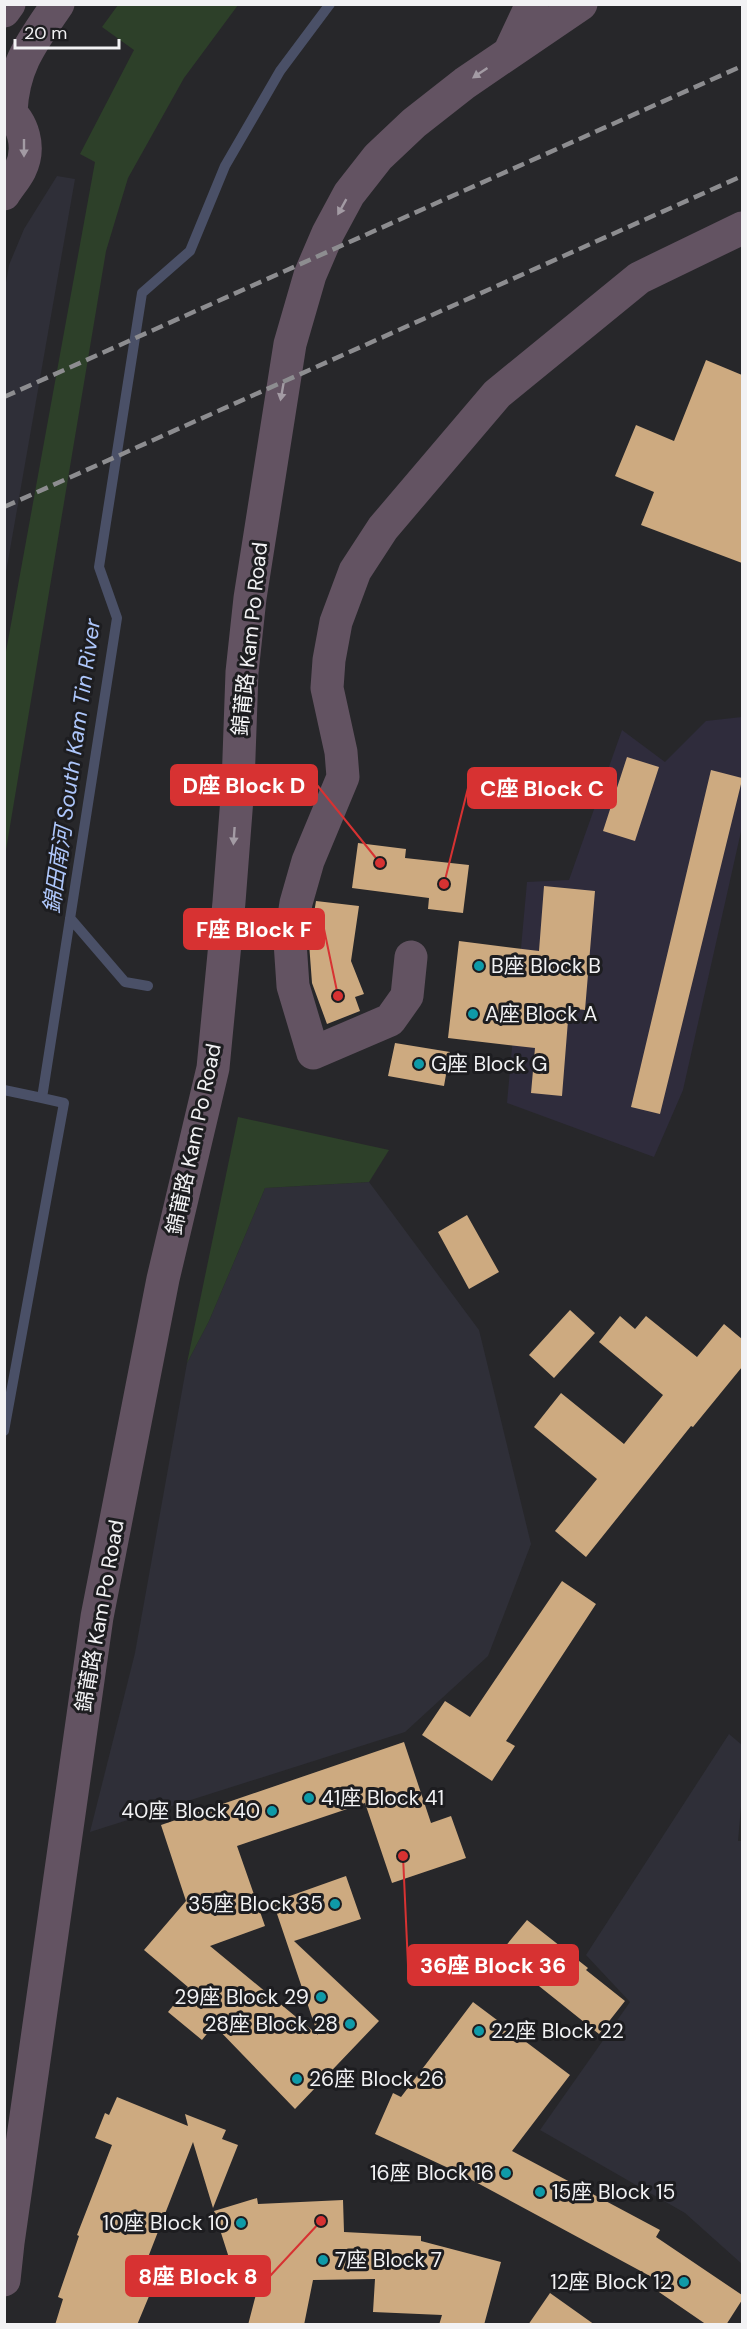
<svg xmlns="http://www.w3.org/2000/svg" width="747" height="2329" font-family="'DM Sans','Noto Sans TC',sans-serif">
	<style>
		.commercial { fill: #2f2c3c }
		.built { fill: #2f2f38 }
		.green { fill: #2d4029 }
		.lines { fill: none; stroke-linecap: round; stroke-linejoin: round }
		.stream { stroke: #4a5067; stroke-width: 10 }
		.building { fill: #cdaa80 }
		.minor { stroke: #635362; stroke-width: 33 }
		.rail { stroke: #8d8d90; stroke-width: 4.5; stroke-dasharray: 12 6; stroke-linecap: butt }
		.oneway { fill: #a39ba4 }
		.culture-dot { fill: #0f9aa8; stroke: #1d1d20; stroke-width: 2 }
		.labels { text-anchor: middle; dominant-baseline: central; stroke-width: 6; stroke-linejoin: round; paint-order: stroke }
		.street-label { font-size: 21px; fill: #f2f2f4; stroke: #1d1d20 }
		.poi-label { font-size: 21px; fill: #f2f2f4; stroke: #1d1d20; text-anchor: start }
		.water-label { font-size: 22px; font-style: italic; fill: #aec7fc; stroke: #1d1d20 }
		.leader { fill: none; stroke: #d73232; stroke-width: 2 }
		.callout-dot { fill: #d73232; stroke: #1d1d20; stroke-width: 2 }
		.callout { fill: #d73232; stroke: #d73232; stroke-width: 2 }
		.callout-label { font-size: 22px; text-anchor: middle; font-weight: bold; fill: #fff }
	</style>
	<rect width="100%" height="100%" fill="#27272a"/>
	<path class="commercial" d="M742,717V827L683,1090L654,1157L507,1103L527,882L569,880L622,730L665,762L706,721Z"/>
	<path class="built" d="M57,176L75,179L5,578V288L9,265L24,229Z
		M369,1182L479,1330L531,1544L488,1656L405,1732L90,1832L135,1653L187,1363L209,1321L265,1188Z
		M729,1734L742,1745V1796L738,1841H742V2264L685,2213L540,2130L630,2002L586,1955Z"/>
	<path class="green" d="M118,5H238L184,78L128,178L106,251L5,856V657L95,162L80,154L134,50L102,27Z
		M238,1117L389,1150L369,1182L265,1188L209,1321L187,1363Z"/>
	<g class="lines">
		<path class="stream" d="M70,918L125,982L148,986
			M4,1090L42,1098
			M4,1431L64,1103L42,1098L117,618L99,567L142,293L190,251L225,166L280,71L330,4"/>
	</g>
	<path class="building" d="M706,360L742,375V563L641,525L654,492L615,476L636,425L674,441Z
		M627,757L659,767L635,841L603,831Z
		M711,770L742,778V780L660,1114L631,1107Z
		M358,843L406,849L405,858L469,865L463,913L428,909L429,898L352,888Z
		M544,886L595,891L585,1010L569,1008L562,1096L531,1093L535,1048L448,1038L459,941L539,951Z
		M316,901L359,906L351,961L364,994L355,997L360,1011L327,1024L312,983L309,943Z
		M395,1043L450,1052L444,1086L388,1076Z
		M467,1215L499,1272L469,1289L438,1232Z
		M570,1310L595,1333L554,1378L529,1355Z
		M620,1316L635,1329L646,1316L697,1357L724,1324L742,1339V1367L693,1427L691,1426L586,1557L555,1531L597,1479L534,1427L561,1393L624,1444L663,1395L599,1342Z
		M562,1581L596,1604L506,1741L515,1746L492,1781L422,1735L445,1701L470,1717Z
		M404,1742L431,1823L451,1816L466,1858L392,1883L365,1803L237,1846L265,1926L210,1946L318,2035L273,1902L346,1876L361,1919L294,1941L379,2021L295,2109L214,2025L202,2040L168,2012L188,1987L144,1950L186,1901L161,1825Z
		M527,1920L588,1968L586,1970L625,2001L599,2034L499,1954Z
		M473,2002L570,2075L512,2151L660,2230L656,2237L742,2295V2300L726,2325H707L656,2290L661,2282L457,2172L375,2134L393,2093L401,2097Z
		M117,2097L188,2126L185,2114L226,2130L222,2139L238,2145L213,2208L193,2142L138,2283L152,2289L137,2325H55L63,2299L58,2297L79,2236L77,2235L112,2145L95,2138L105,2113L109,2115Z
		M257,2198L258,2204L343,2200L344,2232L421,2236V2241L501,2262L484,2325H439L442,2315L373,2312L375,2279L313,2280L304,2325H248L260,2279L238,2286L214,2211Z
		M550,2293L595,2325H528Z"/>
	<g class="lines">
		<path class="minor" d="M4,11L9,4
			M510,51L532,4
			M4,107C24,122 31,148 20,170C16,178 9,186 4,194
			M11,112C13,65 33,41 58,4
			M411,957L407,996L390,1020L313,1053L293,986L290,942L296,903L308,861L343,777L341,752L327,688L329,660L336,622L355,571L383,528L497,394L639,278L742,228
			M4,2280L8,2243L97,1617L163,1279L213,1068L229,902L238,785L242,672L250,598L290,344L310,275L328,233L349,194L378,157L414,123L465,83L581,4"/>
		<path class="rail" d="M4,397L742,66
			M4,507L742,176"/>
	</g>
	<defs><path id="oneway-solid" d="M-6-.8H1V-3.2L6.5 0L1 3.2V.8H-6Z" transform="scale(1.5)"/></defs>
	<g class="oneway">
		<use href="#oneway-solid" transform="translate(480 73) rotate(146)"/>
		<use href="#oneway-solid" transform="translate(24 148) rotate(90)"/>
		<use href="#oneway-solid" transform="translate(342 207) rotate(119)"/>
		<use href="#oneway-solid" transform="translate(282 392) rotate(100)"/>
		<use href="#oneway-solid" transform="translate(234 836) rotate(94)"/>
	</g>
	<g class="culture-dot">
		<circle cx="479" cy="966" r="6"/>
		<circle cx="473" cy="1014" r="6"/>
		<circle cx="419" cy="1064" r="6"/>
		<circle cx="309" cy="1798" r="6"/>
		<circle cx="272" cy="1811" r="6"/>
		<circle cx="335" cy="1904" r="6"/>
		<circle cx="321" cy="1997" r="6"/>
		<circle cx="350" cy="2024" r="6"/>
		<circle cx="479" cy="2031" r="6"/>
		<circle cx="297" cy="2079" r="6"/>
		<circle cx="506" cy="2173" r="6"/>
		<circle cx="540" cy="2192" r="6"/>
		<circle cx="241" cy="2223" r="6"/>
		<circle cx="323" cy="2260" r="6"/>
		<circle cx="684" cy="2282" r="6"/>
	</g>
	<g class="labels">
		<g class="street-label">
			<text transform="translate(250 639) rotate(-84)">錦莆路 Kam Po Road</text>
			<text transform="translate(194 1139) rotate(-78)">錦莆路 Kam Po Road</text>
			<text transform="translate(100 1616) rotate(-80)">錦莆路 Kam Po Road</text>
		</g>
		<g class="poi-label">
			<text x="491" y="966">B座 Block B</text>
			<text x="485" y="1014">A座 Block A</text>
			<text x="431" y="1064">G座 Block G</text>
			<text x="321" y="1798">41座 Block 41</text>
			<text x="260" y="1811" text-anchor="end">40座 Block 40</text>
			<text x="323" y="1904" text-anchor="end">35座 Block 35</text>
			<text x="309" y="1997" text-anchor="end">29座 Block 29</text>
			<text x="338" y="2024" text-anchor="end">28座 Block 28</text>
			<text x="491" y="2031">22座 Block 22</text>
			<text x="309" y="2079">26座 Block 26</text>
			<text x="494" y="2173" text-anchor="end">16座 Block 16</text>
			<text x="552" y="2192">15座 Block 15</text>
			<text x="229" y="2223" text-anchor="end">10座 Block 10</text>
			<text x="335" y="2260">7座 Block 7</text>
			<text x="672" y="2282" text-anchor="end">12座 Block 12</text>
		</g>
		<g class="water-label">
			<text transform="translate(72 766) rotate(-82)">錦田南河 South Kam Tin River</text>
		</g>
	</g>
	<path class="leader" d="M380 863L317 785M444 884L468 788M338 996L324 929M403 1856L408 1965M321 2221L270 2276"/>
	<g class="callout-dot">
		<circle cx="380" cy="863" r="6"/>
		<circle cx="444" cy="884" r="6"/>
		<circle cx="338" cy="996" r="6"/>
		<circle cx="403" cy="1856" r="6"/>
		<circle cx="321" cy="2221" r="6"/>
	</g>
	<g class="callout">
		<rect x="171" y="765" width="146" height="40" rx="6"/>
		<rect x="468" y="768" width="148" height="40" rx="6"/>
		<rect x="184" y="909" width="140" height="40" rx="6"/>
		<rect x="408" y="1945" width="170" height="40" rx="6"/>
		<rect x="126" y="2256" width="144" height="40" rx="6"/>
	</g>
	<g class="callout-label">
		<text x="244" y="793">D座 Block D</text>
		<text x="542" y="796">C座 Block C</text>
		<text x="254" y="937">F座 Block F</text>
		<text x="493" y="1973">36座 Block 36</text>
		<text x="198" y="2284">8座 Block 8</text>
	</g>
	<rect width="747" height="2329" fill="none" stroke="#f2f2f4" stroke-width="12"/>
	<path d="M15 39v9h104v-9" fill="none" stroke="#f2f2f4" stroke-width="3"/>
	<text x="24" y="39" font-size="18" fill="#f2f2f4" stroke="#1d1d20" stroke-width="4.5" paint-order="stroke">20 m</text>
</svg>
